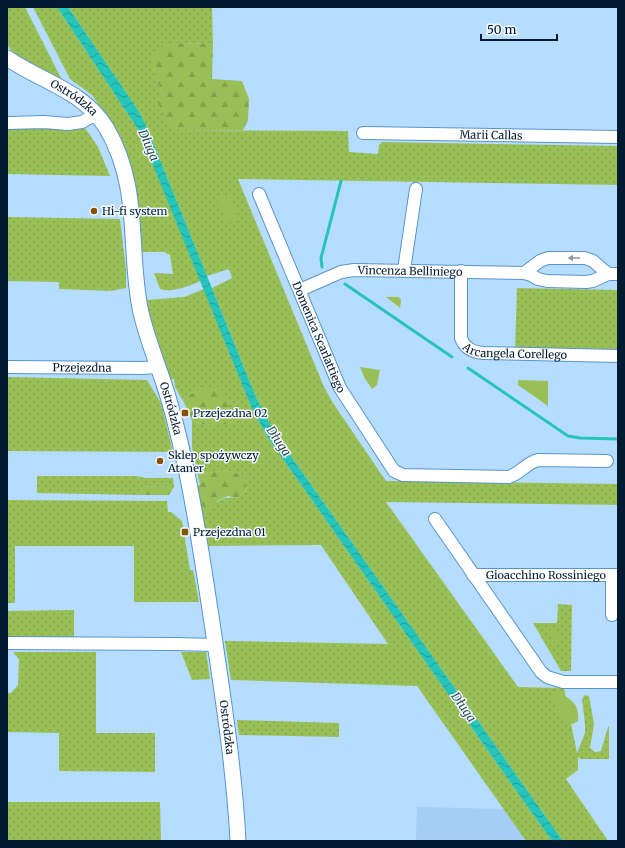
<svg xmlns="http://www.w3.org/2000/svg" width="625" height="848" font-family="Merriweather,serif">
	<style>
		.built { fill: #a5cef4 }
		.grass { fill: url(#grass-dots) }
		.forest { fill: url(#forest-firs) }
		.park { fill: #99c056 }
		.water { fill: url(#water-waves) }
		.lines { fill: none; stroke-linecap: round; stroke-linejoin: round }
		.stream { stroke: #27c5b9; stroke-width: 3 }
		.minor-casing { stroke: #5695cb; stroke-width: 14 }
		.tertiary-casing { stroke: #5695cb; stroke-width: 17 }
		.minor { stroke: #fff; stroke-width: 12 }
		.tertiary { stroke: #fff; stroke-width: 15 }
		.oneway { fill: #8d98a2 }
		.poi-dot { fill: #895202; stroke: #f3f9ff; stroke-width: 1.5 }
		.labels { text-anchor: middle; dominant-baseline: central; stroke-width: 3; stroke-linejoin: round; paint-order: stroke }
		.street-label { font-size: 11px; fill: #021b31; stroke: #f3f9ff }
		.poi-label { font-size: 11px; fill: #021b31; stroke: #f3f9ff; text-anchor: start }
		.water-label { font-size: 12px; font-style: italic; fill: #2d4b48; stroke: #f3f9ff }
	</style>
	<defs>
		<pattern id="grass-dots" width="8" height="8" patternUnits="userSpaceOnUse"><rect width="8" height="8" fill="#99c056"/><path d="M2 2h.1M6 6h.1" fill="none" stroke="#82a44b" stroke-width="1.8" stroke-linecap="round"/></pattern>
		<pattern id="forest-firs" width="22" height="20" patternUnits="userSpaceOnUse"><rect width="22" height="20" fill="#99c056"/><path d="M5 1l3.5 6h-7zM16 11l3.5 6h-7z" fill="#82a44b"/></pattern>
		<pattern id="water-waves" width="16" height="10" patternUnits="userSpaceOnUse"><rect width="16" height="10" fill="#27c5b9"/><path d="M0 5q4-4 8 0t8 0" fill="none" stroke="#1f9f97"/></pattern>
	</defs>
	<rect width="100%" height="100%" fill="#b6dcff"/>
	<path class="built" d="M417,807L504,809L526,841H416Z"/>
	<path class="grass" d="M7,7H25L63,82C46,72 18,62 7,45Z
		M33,7H57L139,131L201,281C188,286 174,293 160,289L154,273L173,274L170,255L164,252H142L141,230L135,182L120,135L92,95L70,79Z
		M68,7H212L213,44L178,43L154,71L163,94L171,130L348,131L349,152L378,154L379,145L382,142L618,146V185L238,179L324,387L333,403L386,481L618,484V505L386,502L518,687L564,688L577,753L585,733V724L582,699L585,695L589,696L594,724L590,748L595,752L601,751L608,727L609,726V759H581L578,757V770L566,779L608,841H563L276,435L256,397L212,288L232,278L229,269L207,276L146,125L138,110Z
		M7,127L85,128L98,147L110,176L7,174Z
		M7,217L120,219L126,270V288L111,291L59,289V282L7,281Z
		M517,288L618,290V350L515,348Z
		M204,289L252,409L268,438C363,572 456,707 552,841H526L417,686L231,680L225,641L388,644L321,545L207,546L202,515C213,505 220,495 237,498L247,490L246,476L225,470L198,475L192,447V421L209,426L202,388L182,399L175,387L174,379L169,380L148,312L147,300L184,297Z
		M7,377L147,380L161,403L173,452L7,451Z
		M37,476H136L146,478H173L174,487L142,486L141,495L37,493Z
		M7,500L167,501L168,512H171L182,521L190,570H193L199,602H134V546H15V603H7Z
		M558,604L572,605L571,671H561L533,623H557Z
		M74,610V638L7,637V611Z
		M13,652H96V733H155V772L59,771V733L7,732V693H11L18,685L19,659Z
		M181,652H206L210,679L192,680Z
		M237,720L339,723V737L239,735Z
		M7,802H160L161,841H7Z"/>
	<path class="forest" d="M178,43L213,44L212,79L242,81L249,99L248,120L243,130H171L158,103L163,94C157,79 143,55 162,46C167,43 173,44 178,43Z
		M220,386L236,423L209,426L192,421L189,412L182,399L202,388Z
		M225,470L246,476L247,490L237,498L228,496L217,501C214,509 211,515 202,515L197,486L200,485L198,475Z
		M142,486L174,487L169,495H141Z"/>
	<path class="park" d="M229,194L239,218L226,223L217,199Z
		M386,297H399L401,300L400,308Z
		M360,367L380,370L377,385L372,389L364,377Z
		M518,380L548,381V406L518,385Z
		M547,630H558L559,645H556L547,632Z
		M556,692C571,698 580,704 578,721L573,724L563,723L553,698L552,696Z"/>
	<path class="water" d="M57,7H68L138,110L146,125L256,397L276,435L563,841H552C456,707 363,572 268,438L252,409L139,131Z"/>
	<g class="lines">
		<path class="stream" d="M322,267L321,258L341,181
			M345,284L452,357
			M468,368L568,436L580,438L618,439"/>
		<defs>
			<g id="minor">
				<path d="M7,123L44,122L68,124L82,122L96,114"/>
				<path id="s1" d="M363,133L618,137"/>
				<path id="s2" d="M259,194L340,388L394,471L403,475L509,477C521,473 526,463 538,460L607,461"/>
				<path d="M404,270L416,189"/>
				<path id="s3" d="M461,271V338C465,349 473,352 483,353L618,356"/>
				<path d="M524,273L540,261L548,258H585L593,261L608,274"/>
				<path id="s4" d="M300,290L341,272L354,270L524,273L531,275L538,279L547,281L586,282L593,281L608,274H618"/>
				<path id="s5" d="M7,367L143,368L157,367"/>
				<path d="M435,519L541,672L547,677L563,682H618"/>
				<path id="s6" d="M473,575H618"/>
				<path d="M612,615V575"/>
				<path d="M7,643L175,644L215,645"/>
			</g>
			<g id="tertiary">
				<path id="s7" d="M7,58C40,81 85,91 107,129C141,188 128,245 140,308C145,333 155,357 163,381C172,408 179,436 185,464C196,514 203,565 211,616C222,691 234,765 238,841"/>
			</g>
		</defs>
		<use href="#minor" class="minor-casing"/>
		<use href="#tertiary" class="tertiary-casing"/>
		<use href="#minor" class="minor"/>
		<use href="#tertiary" class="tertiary"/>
	</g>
	<defs><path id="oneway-solid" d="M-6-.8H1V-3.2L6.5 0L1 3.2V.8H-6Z"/></defs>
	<use class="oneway" href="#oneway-solid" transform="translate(574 258) rotate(-180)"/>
	<g class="poi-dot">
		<circle cx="94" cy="211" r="4"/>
		<rect x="181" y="409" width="8" height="8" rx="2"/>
		<circle cx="160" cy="461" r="4"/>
		<rect x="181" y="528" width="8" height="8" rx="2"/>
	</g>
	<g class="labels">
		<g class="street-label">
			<text stroke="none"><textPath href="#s7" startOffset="78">Ostródzka</textPath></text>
			<text stroke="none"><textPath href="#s1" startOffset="128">Marii Callas</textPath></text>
			<text stroke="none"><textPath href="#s4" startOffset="114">Vincenza Belliniego</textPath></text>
			<text stroke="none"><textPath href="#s2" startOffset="155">Domenica Scarlattiego</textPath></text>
			<text stroke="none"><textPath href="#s3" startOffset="127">Arcangela Corellego</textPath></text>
			<text stroke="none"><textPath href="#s5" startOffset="75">Przejezdna</textPath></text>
			<text stroke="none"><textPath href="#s7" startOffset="413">Ostródzka</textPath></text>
			<text stroke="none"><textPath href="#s6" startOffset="73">Gioacchino Rossiniego</textPath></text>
			<text stroke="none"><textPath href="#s7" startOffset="737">Ostródzka</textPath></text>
		</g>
		<g class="poi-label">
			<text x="102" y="211">Hi-fi system</text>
			<text x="193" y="413">Przejezdna 02</text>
			<text x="168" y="455">Sklep spożywczy<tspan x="168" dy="13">Ataner</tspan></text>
			<text x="193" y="532">Przejezdna 01</text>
		</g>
		<g class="water-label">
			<text transform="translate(149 145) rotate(66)">Długa</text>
			<text transform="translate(279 441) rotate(56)">Długa</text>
			<text transform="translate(464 707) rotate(55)">Długa</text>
		</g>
	</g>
	<rect width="625" height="848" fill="none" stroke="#021b31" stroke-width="16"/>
	<path d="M481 34v6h76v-6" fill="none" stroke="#021b31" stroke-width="2"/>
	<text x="487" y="34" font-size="12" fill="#021b31" stroke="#f3f9ff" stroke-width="3" paint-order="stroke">50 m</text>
</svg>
